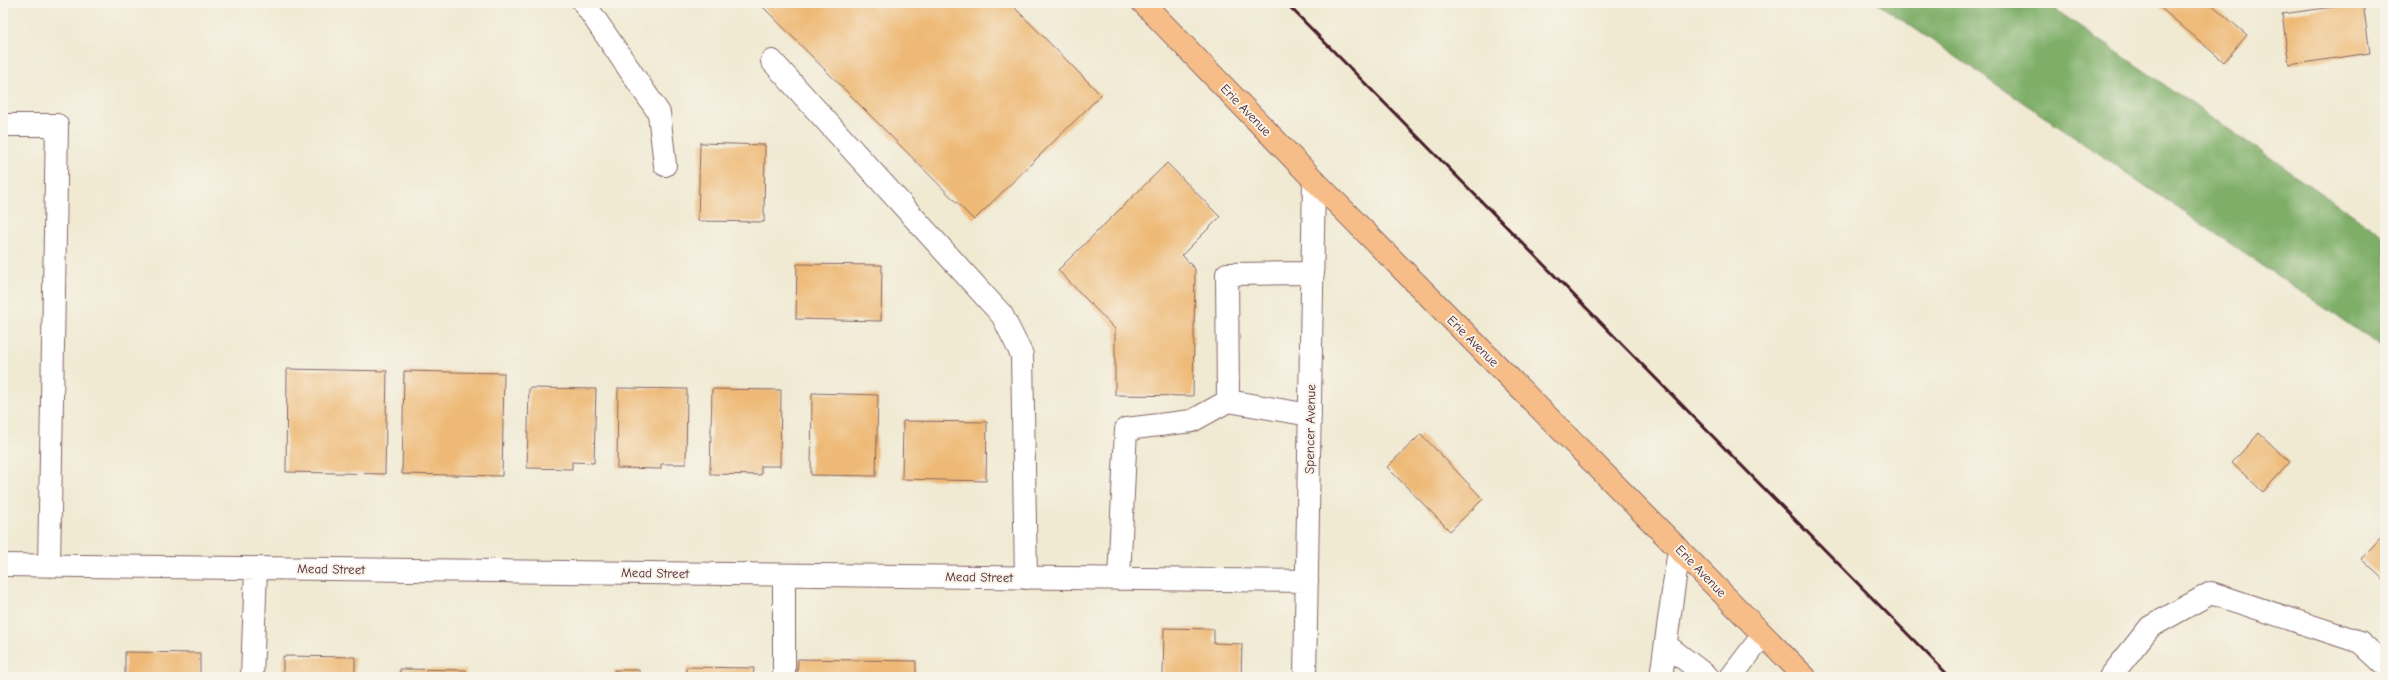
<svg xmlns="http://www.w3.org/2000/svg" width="2388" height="680" font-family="'Comic Neue',sans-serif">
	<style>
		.forest { fill: #7eae68; stroke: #64664a }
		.building { fill: #eeb976 }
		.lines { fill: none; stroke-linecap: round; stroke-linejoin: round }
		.minor-casing { stroke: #846666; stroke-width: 24 }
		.major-casing { stroke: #846666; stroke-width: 24 }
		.minor { stroke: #fff; stroke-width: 22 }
		.major { stroke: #f7bd88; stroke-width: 22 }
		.rail { stroke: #4a1f2b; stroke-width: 3 }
		.labels { text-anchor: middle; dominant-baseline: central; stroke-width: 4; stroke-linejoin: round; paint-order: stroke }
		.street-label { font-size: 13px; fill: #4a1f2b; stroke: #f7f3e8 }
	</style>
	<rect width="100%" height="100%" fill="#f7f3e8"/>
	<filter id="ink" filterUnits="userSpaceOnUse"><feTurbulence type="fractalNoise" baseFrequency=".025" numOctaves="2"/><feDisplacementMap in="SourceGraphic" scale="8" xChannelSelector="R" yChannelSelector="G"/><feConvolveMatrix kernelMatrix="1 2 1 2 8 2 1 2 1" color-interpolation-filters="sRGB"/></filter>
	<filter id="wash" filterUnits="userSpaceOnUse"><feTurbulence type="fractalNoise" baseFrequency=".012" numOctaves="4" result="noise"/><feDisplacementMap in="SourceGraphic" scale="16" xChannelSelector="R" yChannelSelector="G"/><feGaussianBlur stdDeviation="0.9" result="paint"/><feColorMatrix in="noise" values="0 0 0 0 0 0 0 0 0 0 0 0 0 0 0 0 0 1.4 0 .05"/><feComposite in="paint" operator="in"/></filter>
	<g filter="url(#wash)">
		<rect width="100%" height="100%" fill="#f0ead3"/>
		<path class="forest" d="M1877,3H2046L2385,237V349Z"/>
		<g id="blocks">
			<path class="building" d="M759,3H1010L1101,95L974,220Z
				M2155,3H2210L2247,35L2224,62Z
				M2363,3L2370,53L2289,65L2282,14Z
				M700,143L765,145L764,222L698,221Z
				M1167,163L1220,217L1182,255L1195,269L1193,396L1115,395V329L1058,270Z
				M797,264L882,265L881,321L796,319Z
				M287,369L387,371L385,474L286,472Z
				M404,371L504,373L502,476L402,474Z
				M529,388L596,389L594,463L572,462V469L527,468Z
				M618,388L687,389L686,464H661V469L617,468Z
				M712,389L781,390L780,466H761V475L710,474Z
				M812,393L878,395L876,476L811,475Z
				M903,421L987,422L986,481L902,479Z
				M2259,433L2290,462L2263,492L2232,463Z
				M1421,434L1483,499L1450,531L1387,467Z
				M2385,533V581L2361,559Z
				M1164,628L1214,629V643L1242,644L1241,677H1163Z
				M125,652L200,653V677H125Z
				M283,656L355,657V677H283Z
				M798,659L916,661V677H797Z
				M686,667L754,668L753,677H686Z
				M400,669L466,670V677H400Z
				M614,670H639V677H614Z"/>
		</g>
	</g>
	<g filter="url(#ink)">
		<use href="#blocks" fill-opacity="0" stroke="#846666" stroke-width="1"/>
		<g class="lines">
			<defs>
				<path id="minor" d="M584,3L659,113L665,165
					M772,61L1002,315L1022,355L1026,578
					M3,125H57L49,566
					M1310,415L1228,401L1227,274L1313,273
					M3,565L1307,581
					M784,575V677
					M1119,579L1126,429L1192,421L1228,401
					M1666,645L1708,677
					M252,677L256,568
					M1305,677L1314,180
					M1661,677L1679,549
					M1731,677L1763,635
					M2110,677L2150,627L2211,593L2360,642L2385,665"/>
				<path id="major" d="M1143,3L1314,180L1805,677"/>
			</defs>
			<use href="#minor" class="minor-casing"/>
			<use href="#major" class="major-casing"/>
			<use href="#minor" class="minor"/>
			<use href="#major" class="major"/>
			<path class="rail" d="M1286,3L1950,677"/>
		</g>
	</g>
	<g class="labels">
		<g class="street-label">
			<text transform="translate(1246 110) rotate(46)">Erie Avenue</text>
			<text transform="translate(1473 341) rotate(45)">Erie Avenue</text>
			<text transform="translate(1310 429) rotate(-89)">Spencer Avenue</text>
			<text transform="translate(331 569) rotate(1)">Mead Street</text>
			<text transform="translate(1701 571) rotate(46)">Erie Avenue</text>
			<text transform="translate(655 573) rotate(1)">Mead Street</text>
			<text transform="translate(979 577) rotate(1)">Mead Street</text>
		</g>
	</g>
	<rect width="2388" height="680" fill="none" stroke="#f7f3e8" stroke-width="16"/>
</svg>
